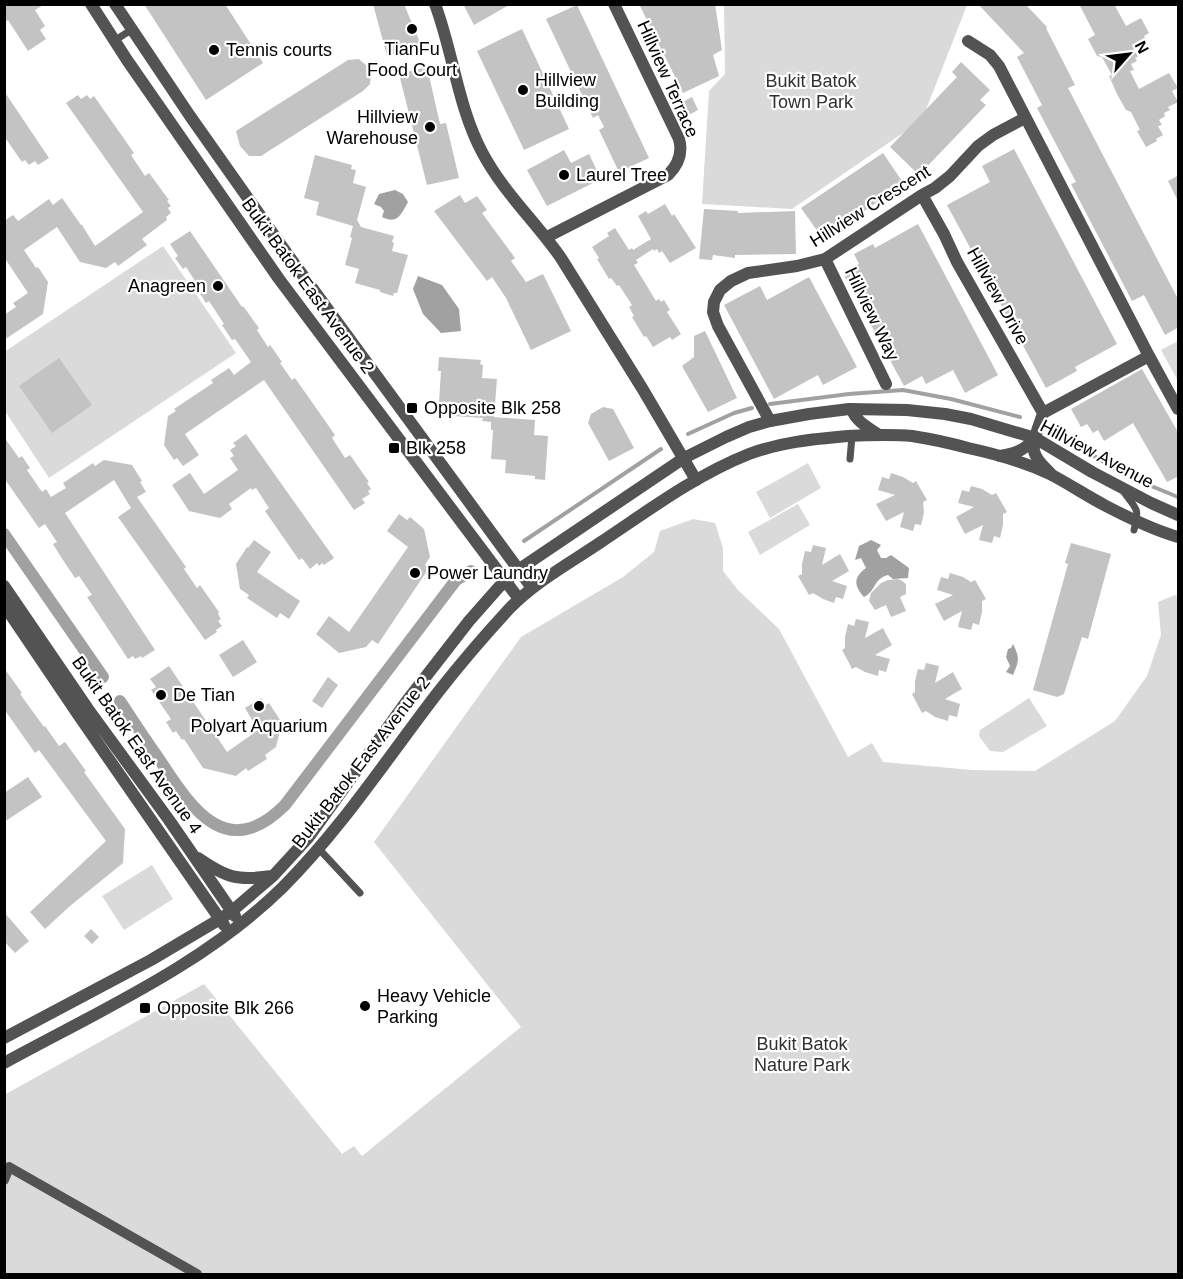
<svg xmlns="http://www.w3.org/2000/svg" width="1183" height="1279" font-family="Helvetica,sans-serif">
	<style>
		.green { fill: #dadada }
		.water { fill: #a1a1a1 }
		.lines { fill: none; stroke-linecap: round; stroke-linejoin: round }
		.stream { stroke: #a1a1a1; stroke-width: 4 }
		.canal { stroke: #a1a1a1; stroke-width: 12 }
		.building { fill: #c3c3c3 }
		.service { stroke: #535353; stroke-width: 7 }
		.pedestrian { stroke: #535353; stroke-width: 10 }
		.minor { stroke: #535353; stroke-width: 12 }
		.tertiary { stroke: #535353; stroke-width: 12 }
		.poi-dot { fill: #000; stroke: #fff; stroke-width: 2 }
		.labels { text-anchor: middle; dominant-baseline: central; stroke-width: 4.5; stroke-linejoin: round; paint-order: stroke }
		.poi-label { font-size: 18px; fill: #000; stroke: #fff; text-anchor: start }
		.street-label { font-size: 18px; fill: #000; stroke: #fff }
		.park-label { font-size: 18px; fill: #313131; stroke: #fff }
	</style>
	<rect width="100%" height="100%" fill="#fff"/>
	<path class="green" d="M724,5H967L922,120L792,209L702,204L709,91L725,74Z
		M163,246L236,353L49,478L5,411L4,352Z
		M1178,341V381L1161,350Z
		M808,463L821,488L770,518L756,492Z
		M798,504L810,525L760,555L748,532Z
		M693,519L715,523L723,548V571L738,590L779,629L848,757L872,743L883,762L972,770L1035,771L1115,721L1147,676L1161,635L1158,602L1175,595L1178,596V1274H5L4,1095L204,984L342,1154L354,1146L362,1156L521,1027L374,842L521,637L623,577L654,552L660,531Z
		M1029,698L1047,726L1003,752L990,751L979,736L980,730Z
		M152,865L173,899L124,930L102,896Z"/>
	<path class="water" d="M395,190L403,194L408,202C401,214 398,225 382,217L384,211L381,207L374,204L379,194Z
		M418,276L442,285L459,309L461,331L441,333L423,314L413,289Z
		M871,540L881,545L877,550L881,558H886L891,555L909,568L908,578L893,579L888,575C873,579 877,590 864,597C853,585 854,577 866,568L861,558L855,560L859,546Z
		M1013,644C1020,658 1019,661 1013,675L1006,672L1010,666L1006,657L1008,649L1011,648Z"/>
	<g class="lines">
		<path class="stream" d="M770,404L849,394L903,390L951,399L1020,417
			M1053,431L1127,476L1178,497
			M688,434L734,413L752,408
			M524,541L661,449"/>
		<path class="canal" d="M4,534L103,677
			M120,701C133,721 147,742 161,762C193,811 228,862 285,805L456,580L471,571"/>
	</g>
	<path class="building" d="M4,4H45L35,10L45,26L40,30L46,39L28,51L8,20L4,23Z
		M144,4H225L263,63L206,100Z
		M373,4H404L421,45L387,56Z
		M463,4H511L474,25Z
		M639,4H715L722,50L713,55L719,76L683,93Z
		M978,4H1025L1047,27L1046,28L1075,85L1068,88L1179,301V327L1165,335L1144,295L1132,301L1071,184L1076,182L1037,108L1042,105L1017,57L1024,53Z
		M1079,4H1114L1126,26L1141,18L1149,33L1144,36L1149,47L1139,52L1141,55L1135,58L1137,61L1131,64L1134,70L1130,71L1139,89L1169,73L1178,88L1172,91L1178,102L1168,107L1170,110L1164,113L1165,116L1159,120L1162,125L1158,126L1163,135L1156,139L1157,141L1146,147L1137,131L1140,130L1131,112L1126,110L1117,94L1109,76L1112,75L1102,57L1097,56L1088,39L1095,35Z
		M577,5L649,158L619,172L599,130L604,127L598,115L593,118L546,19Z
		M522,29L569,129L524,150L477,51Z
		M359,59L370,69L371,76L370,84L363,91L261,156H249L240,146L236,131L348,60Z
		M961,62L990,90L980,100L986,105L919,175L890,147L957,77L952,72Z
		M427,67L440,124L446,123L459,178L427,185L399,74Z
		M4,91L49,158L38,165L35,161L29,165L25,160L22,162L4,136Z
		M78,95L81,99L87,95L90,99L94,96L134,153L131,155L145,176L149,173L169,200L167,201L171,206L168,208L171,213L166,217L167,220L142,239L147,245L118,266L115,262L106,268L80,262L57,227L24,250L36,268L38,267L48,282L43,314L4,340V315L16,307L13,303L28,293L4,257V221L13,215L18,221L49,199L53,205L62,198L81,225H82L95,246L143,212L66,103Z
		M692,97L698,110L685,117L679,104Z
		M1014,149L1117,344L1075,367L1077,371L1046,388L947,205L990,182L982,166Z
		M564,150L571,163L589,154L601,179L547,206L527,170Z
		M883,153L904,184L823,239L801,208Z
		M315,155L352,165L351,169L356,170L353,183L366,187L357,220L361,227L394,236L392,242L394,243L392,251L408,255L397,293H394L393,296L380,292V290L355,283L359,269L345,265L352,238L350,237L353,226L316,215L319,202L304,198Z
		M1179,175V203L1168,181Z
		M460,195L465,203L477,196L487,210L482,213L515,258L511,261L526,282L543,274L571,331L531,350L506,298L492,277L487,281L434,211Z
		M665,204L672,216L674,214L696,248L670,263L662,251L659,253L657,249L654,251L653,249L636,260L638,263L634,265L642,278L656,301L659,299L661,302L664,300L670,310L667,312L681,334L672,340L670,337L653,347L646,336L644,337L632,317L634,316L629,307L632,305L619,285L617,286L611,278L609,279L597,259L599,258L592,247L609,236L607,233L615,228L629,250L632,248L633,250L651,239L638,216L646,211L648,214Z
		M704,209L738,211V213L795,211L796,254L735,255V258L713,255L712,260L699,259Z
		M918,224L998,375L965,393L953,370L926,384L922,376L904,386L843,273L859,264L854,254L873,244L875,248Z
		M190,231L242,307L243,306L259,328L257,330L268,347L270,345L273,349L282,362L280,363L292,380L295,378L335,435L332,438L345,458L350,455L369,482L367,483L371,489L368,491L370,494L362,499L365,503L354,510L264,380L185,434L199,455L183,466L177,458L174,460L164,445L168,416L176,411L174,409L213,383L211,380L229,368L234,375L251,362L235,339L232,340L222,325L224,324L209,301L206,303L199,292L201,290L186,267L183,269L175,258L178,256L170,244Z
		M809,277L857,367L823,385L818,375L774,399L724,305L760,286L767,300Z
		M705,331L737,398L708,412L682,366L694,357V336Z
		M439,357L481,360L480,364L483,365L482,378L497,379L494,417L535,420L534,435L548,436L545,480L535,479V476L505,473L506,460L491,459L493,430H491V422L482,421L483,418L453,416V403L439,402L441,371H438Z
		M59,358L92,405L52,433L19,386Z
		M1142,369L1179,434V476L1167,482L1133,423L1104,441L1098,430L1093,433L1087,424L1081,427L1071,409Z
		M603,407L613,409L634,448L609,461L588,423L591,414Z
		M246,434L334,558L324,565L322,563L319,566L317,563L310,569L302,558L299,560L265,511L269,508L256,488L252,490L251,488L229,504L232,509L220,518L189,511L172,485L190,473L204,494L238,470L230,458L234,456L230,450L236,446L233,443Z
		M4,437L19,458L22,456L30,468L27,470L42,492L46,489L51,497L66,488L63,483L93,463L95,466L104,460L132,465L142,481L140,482L146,492L137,497L186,567L184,569L197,588L200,585L219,612L218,614L221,619L218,621L222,626L216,630L217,632L205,640L118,517L131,508L114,480L65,513L155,650L142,658L141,656L135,659L133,656L128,659L87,597L92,595L79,576L75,578L61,557L53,544L57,542L45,524L39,528L4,478Z
		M891,473L903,477L913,483L916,481L927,500L923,502L924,513L921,525L915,524L913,531L900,527L904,512L886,521L876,504L895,495L878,490L882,477L889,479Z
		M971,486L982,489L992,495L996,493L1007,512L1003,514V525L1000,538L994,536L992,543L979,540L983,525L965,534L956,517L974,507L958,503L962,490L969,492Z
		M399,514L407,520L410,517L424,529L430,557L425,565L429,568L378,644L372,640L366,647L339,653L316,634L329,616L349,632L408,547L387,531Z
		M254,540L271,552L257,572L300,601L289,619L280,613L277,618L247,598L249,595L240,589L236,564L247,547L248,548Z
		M1071,543L1111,554L1088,639L1082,637L1064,694L1057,697L1033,690L1068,564L1065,563Z
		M813,545L826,548L822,565L840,554L849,571L832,581L847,586L843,599L836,597L834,603L823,599L813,593L809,595L798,576L802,574V564L805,551L811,552Z
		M950,573L963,577L971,582L975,580L986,599L982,601V612L979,625L973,623L971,630L958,627L962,611L944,621L935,604L953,595L937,590L941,577L948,579Z
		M897,579L901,580L906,584V594L900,597L906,611L891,617L886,605L875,610L869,601L871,593L881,583L888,580Z
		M856,619L869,622L865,638L883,628L887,636L892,645L875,655L890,659L886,672L879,670L878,676L865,672L856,667L852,669L847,659L842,650L845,648V637L848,624L854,626Z
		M243,640L257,662L233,677L219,655Z
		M926,663L939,666L935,683L953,672L962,689L945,699L960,704L957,717L949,715L948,721L935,717L926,711L922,713L912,694L915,692V681L918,669L924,670Z
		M169,666L227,752L258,730L245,708L261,698L266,705L269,703L282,723L276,747L265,755L267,759L248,771L246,768L236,776L203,768L184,739L182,740L176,731L173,733L166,722L171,719L151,690L156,687L150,679Z
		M4,668L22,693L20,694L44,727L45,726L59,746L65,742L86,771L84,772L125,829L123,863L70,906L45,929L30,912L106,841L39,750L35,753L4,709Z
		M328,677L338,685L322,708L312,701Z
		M28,777L42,797L4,822V793Z
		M4,912L29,941L15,953L4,941Z
		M91,929L99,937L92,944L84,936Z"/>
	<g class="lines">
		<path class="service" d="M114,41L131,30
			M850,459L852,436
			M1124,492C1136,510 1140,506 1134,530
			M319,849L360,893"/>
		<path class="pedestrian" d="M4,1180L9,1167L197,1274"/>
		<path class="minor" d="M435,4C453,52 458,107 482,152C503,192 536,222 561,258L642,388L696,480
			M968,41L990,55L999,66L1149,356L1178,409
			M922,195L944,234L957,262L1043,413
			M547,237L668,175C678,165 683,153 679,139L614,4
			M825,259L886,384
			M770,421L718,326L713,312L714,302L720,290L731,281L748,273L797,266L825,259L922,195L935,188L950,176L978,146L993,135L1025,118
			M1000,456C1015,454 1025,450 1035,438
			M1052,475C1047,469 1039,463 1036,456C1029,445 1040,425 1043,413L1149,356"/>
		<path class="tertiary" d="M91,4L127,60L279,279L519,599
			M115,4L190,116L288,255L532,588
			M852,409C855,421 869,428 879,435
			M4,586L88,709L169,820L235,916
			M4,605L79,716L224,925
			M198,858C227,878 237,881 272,876
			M4,1038L151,960L220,919L232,911L273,876L308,838L406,702L469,621L499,587L518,570L684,458L726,437L749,427L770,421L809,414L849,409L907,410L945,414L971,419L1035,438L1092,472L1151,503L1178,515
			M4,1063C99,1011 205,964 283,887C342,828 388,757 439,691C461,663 485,635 509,609C535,582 570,563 601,542C649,510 696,475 749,454C781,442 814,439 848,436C869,435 890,434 912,436C931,439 950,443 968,448C996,454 1024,462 1050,474C1069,484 1087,496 1106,506C1129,518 1153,530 1178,537"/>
	</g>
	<g class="poi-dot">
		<circle cx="412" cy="29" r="6"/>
		<circle cx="214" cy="50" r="6"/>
		<circle cx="523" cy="90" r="6"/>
		<circle cx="430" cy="127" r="6"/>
		<circle cx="564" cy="175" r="6"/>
		<circle cx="218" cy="286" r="6"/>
		<rect x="406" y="402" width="12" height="12" rx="3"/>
		<rect x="388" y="442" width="12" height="12" rx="3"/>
		<circle cx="415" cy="573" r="6"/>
		<circle cx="161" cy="695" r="6"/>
		<circle cx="259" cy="706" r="6"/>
		<circle cx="365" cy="1006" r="6"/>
		<rect x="139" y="1002" width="12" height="12" rx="3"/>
	</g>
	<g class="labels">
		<g class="poi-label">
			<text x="412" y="49" text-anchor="middle">TianFu<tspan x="412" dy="21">Food Court</tspan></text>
			<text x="226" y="50">Tennis courts</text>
			<text x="535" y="80">Hillview<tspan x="535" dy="21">Building</tspan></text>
			<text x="418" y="117" text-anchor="end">Hillview<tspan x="418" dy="21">Warehouse</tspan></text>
			<text x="576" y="175">Laurel Tree</text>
			<text x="206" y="286" text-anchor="end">Anagreen</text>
			<text x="424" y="408">Opposite Blk 258</text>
			<text x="406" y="448">Blk 258</text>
			<text x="427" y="573">Power Laundry</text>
			<text x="173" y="695">De Tian</text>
			<text x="259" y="726" text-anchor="middle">Polyart Aquarium</text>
			<text x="377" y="996">Heavy Vehicle<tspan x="377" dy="21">Parking</tspan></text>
			<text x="157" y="1008">Opposite Blk 266</text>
		</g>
		<g class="street-label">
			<text transform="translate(668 79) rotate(66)">Hillview Terrace</text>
			<text transform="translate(870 206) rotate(-32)">Hillview Crescent</text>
			<text transform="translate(308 286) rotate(54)">Bukit Batok East Avenue 2</text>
			<text transform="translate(998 296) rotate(61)">Hillview Drive</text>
			<text transform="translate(872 314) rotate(64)">Hillview Way</text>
			<text transform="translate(1097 454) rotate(28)">Hillview Avenue</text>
			<text transform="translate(137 745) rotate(55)">Bukit Batok East Avenue 4</text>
			<text transform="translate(361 762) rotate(-52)">Bukit Batok East Avenue 2</text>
		</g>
		<g class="park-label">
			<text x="811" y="81">Bukit Batok<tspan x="811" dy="21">Town Park</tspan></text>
			<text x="802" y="1044">Bukit Batok<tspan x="802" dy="21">Nature Park</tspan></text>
		</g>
	</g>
	<rect width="1183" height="1279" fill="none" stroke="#000000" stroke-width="12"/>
	<g transform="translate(1129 54) rotate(62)" stroke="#ffffff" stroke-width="4.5" paint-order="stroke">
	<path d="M0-4.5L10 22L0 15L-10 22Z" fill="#000000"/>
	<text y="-9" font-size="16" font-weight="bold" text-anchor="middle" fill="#000000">N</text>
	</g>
</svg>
